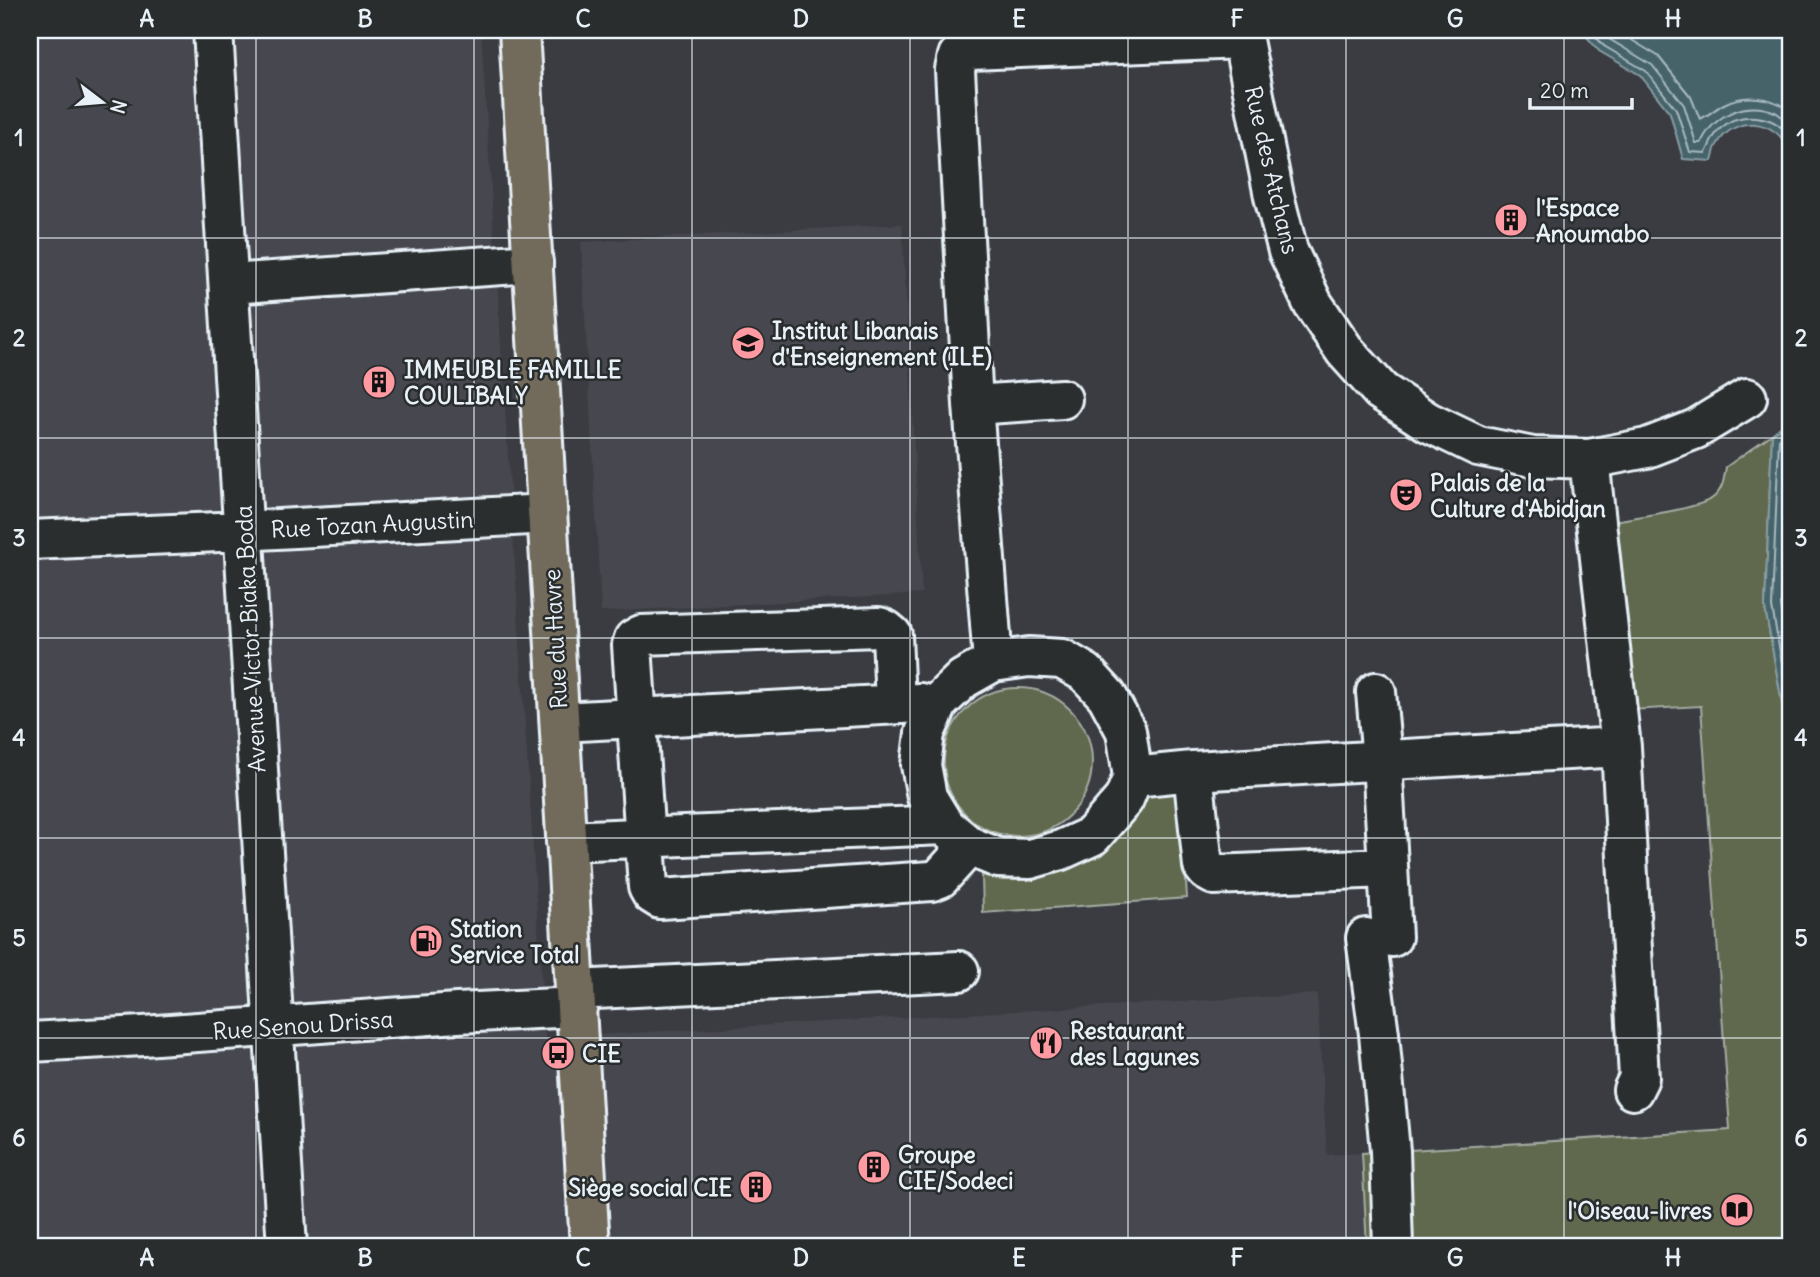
<svg xmlns="http://www.w3.org/2000/svg" width="1820" height="1277" font-family="Delius,sans-serif">
	<style>
		.built { fill: #474750 }
		.green { fill: #61684e; stroke: #a4aca3; stroke-width: 2 }
		.water { fill: #47646b; stroke: #879ca3; stroke-width: 2 }
		.lines { fill: none; stroke-linecap: round; stroke-linejoin: round }
		.shore { stroke: #a8b9c0; stroke-width: 2 }
		.minor-casing { stroke: #e8f1f8; stroke-width: 44 }
		.major-casing { stroke: #e8f1f8; stroke-width: 44 }
		.minor { stroke: #2a2d2e; stroke-width: 38 }
		.major { stroke: #726b5a; stroke-width: 38 }
		.grid { fill: none; stroke: #e8f1f8; stroke-width: 2; stroke-opacity: 0.55 }
		.labels { text-anchor: middle; dominant-baseline: central; stroke-width: 5; stroke-linejoin: round; paint-order: stroke }
		.street-label { font-size: 23px; fill: #e8f1f8; stroke: #2a2d2e }
		.poi-label { font-size: 23px; font-weight: bold; fill: #e8f1f8; stroke: #2a2d2e; text-anchor: start }
		.neatline { fill: none; stroke: #e8f1f8; stroke-width: 2.5 }
		.grid-label { font-size: 23px; text-anchor: middle; font-weight: bold; fill: #e8f1f8 }
	</style>
	<rect width="100%" height="100%" fill="#3b3c42"/>
	<filter id="ink" filterUnits="userSpaceOnUse"><feTurbulence type="fractalNoise" baseFrequency=".0143" numOctaves="2"/><feDisplacementMap in="SourceGraphic" scale="14" xChannelSelector="R" yChannelSelector="G"/><feConvolveMatrix kernelMatrix="1 2 1 2 8 2 1 2 1" color-interpolation-filters="sRGB"/></filter>
	<g filter="url(#ink)">
		<path class="built" d="M30,30H481L545,1038L1317,994L1327,1155L1362,1153L1367,1247H30Z
			M902,224L922,594L601,612L581,242Z"/>
		<path class="green" d="M1772,434L1765,608L1790,747V1247H1367L1362,1153L1730,1130L1701,706L1630,710L1607,522C1628,518 1701,509 1714,497C1723,489 1724,479 1726,467Z
			M944 762a74 74 0 1 1 148 0a74 74 0 1 1-148 0Z
			M1180,790L1187,898L983,913L982,875L1002,880H1033L1072,867L1105,846L1139,791Z"/>
		<path class="water" d="M1581,30H1790V159C1786,121 1736,110 1717,145C1714,149 1714,156 1712,161L1683,159L1670,113L1640,75L1599,51Z
			M1790,419V747L1765,608L1772,434Z"/>
		<g class="lines">
			<path class="shore" d="M1590,30L1604,46L1646,71L1676,109L1690,152L1706,153C1710,144 1713,135 1721,128C1741,110 1776,114 1790,138
				M1602,30L1609,39L1652,65L1684,105L1696,143H1701C1714,114 1747,99 1777,113C1781,116 1786,120 1790,124
				M1615,30L1658,56L1691,97L1700,119C1708,116 1716,108 1724,104C1745,93 1772,97 1790,110
				M1790,428L1779,439L1772,607L1790,709
				M1790,440L1788,443L1781,606L1790,659"/>
			<defs>
				<path id="minor" d="M213,30L287,1247
					M1241,30L1274,196L1288,251L1313,304L1345,351L1381,391L1428,422L1478,446L1533,457L1589,459L1647,448L1696,429L1747,398
					M229,284L533,263
					M973,405L1062,399
					M1589,459L1621,747L1639,1078L1633,1090
					M30,540L243,531L547,514
					M1029,657L1062,659L1086,673L1107,696L1126,731L1133,777L1124,799L1092,836L1061,850L1030,859L998,858L969,846L944,825L927,797L921,765L925,733L939,702L963,679L993,662Z
					M993,662L973,405L955,70L958,56L970,50L1242,39
					M1376,692L1382,760L1392,937
					M895,704L892,635L886,630L879,627L641,635L634,639L632,645L648,887L652,894L660,899L932,881L940,878L969,846
					M560,722L920,703
					M1193,771L1203,866L1207,871L1214,875L1388,868
					M1133,777L1193,771L1621,747
					M566,841L944,825
					M1366,938L1379,1034L1390,1151L1393,1247
					M575,990L959,971
					M30,1042L143,1036L457,1013L577,1007"/>
				<path id="major" d="M519,30L590,1247"/>
			</defs>
			<use href="#minor" class="minor-casing"/>
			<use href="#major" class="major-casing"/>
			<use href="#minor" class="minor"/>
			<use href="#major" class="major"/>
		</g>
	</g>
	<path class="grid" d="M256,30V1247M474,30V1247M692,30V1247M910,30V1247M1128,30V1247M1346,30V1247M1564,30V1247M30,238H1790M30,438H1790M30,638H1790M30,838H1790M30,1038H1790"/>
	<defs>
		<symbol id="building-disc" viewBox="-11 -11 22 22"><circle r="9.5" fill="#ff9aa2" stroke="#2a2d2e"/><path d="M-4-6H4V6H1V3H-1V6H-4ZM-2.5-4.3h1.7v1.8h-1.7ZM.8-4.3h1.7v1.8H.8ZM-2.5-1h1.7V.8h-1.7ZM.8-1h1.7V.8H.8Z" fill="#111"/></symbol>
		<symbol id="school-disc" viewBox="-11 -11 22 22"><circle r="9.5" fill="#ff9aa2" stroke="#2a2d2e"/><path d="M0-5L7-2L0 1L-7-2ZM-4 1L0 2.5L4 1V4Q0 6-4 4Z" fill="#111"/></symbol>
		<symbol id="theatre-disc" viewBox="-11 -11 22 22"><circle r="9.5" fill="#ff9aa2" stroke="#2a2d2e"/><path d="M-5-5.5Q0-4 5-5.5V0Q5 5 0 6Q-5 5-5 0ZM-3.3-2.5H-1v1.5H-3.3ZM1-2.5H3.3v1.5H1ZM-2.8 1Q0 5.5 2.8 1Z" fill="#111"/></symbol>
		<symbol id="fuel-disc" viewBox="-11 -11 22 22"><circle r="9.5" fill="#ff9aa2" stroke="#2a2d2e"/><path d="M-5.5-6h7V0h2V4h1.3V-2.5L3-4.5l.8-.8L6-3V5H2.5V1h-1V6h-7ZM-4.2-4.7v3.2H.2V-4.7Z" fill="#111"/></symbol>
		<symbol id="restaurant-disc" viewBox="-11 -11 22 22"><circle r="9.5" fill="#ff9aa2" stroke="#2a2d2e"/><path d="M-5-6h1v4h1v-4h1v4h1v-4h1v5L-1.5 .5V6h-2V.5L-5-1ZM5-6V6H3V1.5H1.5Q1.5-4 5-6Z" fill="#111"/></symbol>
		<symbol id="bus-disc" viewBox="-11 -11 22 22"><circle r="9.5" fill="#ff9aa2" stroke="#2a2d2e"/><path d="M-5-6H5V4H4V6H2V4H-2V6H-4V4H-5ZM-3.5-4V0h7V-4ZM-3.5 1.2v1.5H-2V1.2ZM2 1.2v1.5H3.5V1.2Z" fill="#111"/></symbol>
		<symbol id="library-disc" viewBox="-11 -11 22 22"><circle r="9.5" fill="#ff9aa2" stroke="#2a2d2e"/><path d="M-6-4Q-3-5.5-.7-3.5V5Q-3 3-6 4ZM6-4Q3-5.5 .7-3.5V5Q3 3 6 4Z" fill="#111"/></symbol>
	</defs>
	<g fill-rule="evenodd">
		<use href="#building-disc" x="1492" y="201" width="38" height="38"/>
		<use href="#school-disc" x="729" y="324" width="38" height="38"/>
		<use href="#building-disc" x="360" y="363" width="38" height="38"/>
		<use href="#theatre-disc" x="1387" y="476" width="38" height="38"/>
		<use href="#fuel-disc" x="407" y="922" width="38" height="38"/>
		<use href="#restaurant-disc" x="1027" y="1024" width="38" height="38"/>
		<use href="#bus-disc" x="539" y="1034" width="38" height="38"/>
		<use href="#building-disc" x="855" y="1148" width="38" height="38"/>
		<use href="#building-disc" x="737" y="1168" width="38" height="38"/>
		<use href="#library-disc" x="1718" y="1191" width="38" height="38"/>
	</g>
	<g class="labels">
		<g class="street-label">
			<text transform="translate(1272 170) rotate(77)">Rue des Atchans</text>
			<text transform="translate(372 524) rotate(-3)">Rue Tozan Augustin</text>
			<text transform="translate(250 639) rotate(-93)">Avenue Victor Biaka Boda</text>
			<text transform="translate(555 639) rotate(-93)">Rue du Havre</text>
			<text transform="translate(303 1025) rotate(-4)">Rue Senou Drissa</text>
		</g>
		<g class="poi-label">
			<text x="1536" y="207">l'Espace<tspan x="1536" dy="26">Anoumabo</tspan></text>
			<text x="772" y="330">Institut Libanais<tspan x="772" dy="26">d'Enseignement (ILE)</tspan></text>
			<text x="404" y="369">IMMEUBLE FAMILLE<tspan x="404" dy="26">COULIBALY</tspan></text>
			<text x="1430" y="482">Palais de la<tspan x="1430" dy="26">Culture d'Abidjan</tspan></text>
			<text x="450" y="928">Station<tspan x="450" dy="26">Service Total</tspan></text>
			<text x="1070" y="1030">Restaurant<tspan x="1070" dy="26">des Lagunes</tspan></text>
			<text x="582" y="1053">CIE</text>
			<text x="898" y="1154">Groupe<tspan x="898" dy="26">CIE/Sodeci</tspan></text>
			<text x="732" y="1187" text-anchor="end">Siège social CIE</text>
			<text x="1712" y="1210" text-anchor="end">l'Oiseau-livres</text>
		</g>
	</g>
	<rect width="1820" height="1277" fill="none" stroke="#2a2d2e" stroke-width="77"/>
	<g transform="translate(102 102) rotate(106)" stroke="#2a2d2e" stroke-width="5" paint-order="stroke">
	<path d="M0-5L12 26L0 18L-12 26Z" fill="#e8f1f8"/>
	<text y="-10" font-size="19" font-weight="bold" text-anchor="middle" fill="#e8f1f8">N</text>
	</g>
	<path d="M1530 98v10h102v-10" fill="none" stroke="#e8f1f8" stroke-width="3.5"/>
	<text x="1540" y="98" font-size="21" fill="#e8f1f8" stroke="#2a2d2e" stroke-width="5" paint-order="stroke">20 m</text>
	<rect x="38" y="38" width="1744" height="1200" class="neatline"/>
	<g class="grid-label">
		<text x="147" y="27">A</text>
		<text x="365" y="27">B</text>
		<text x="583" y="27">C</text>
		<text x="801" y="27">D</text>
		<text x="1019" y="27">E</text>
		<text x="1237" y="27">F</text>
		<text x="1455" y="27">G</text>
		<text x="1673" y="27">H</text>
		<text x="19" y="146">1</text>
		<text x="1801" y="146">1</text>
		<text x="19" y="346">2</text>
		<text x="1801" y="346">2</text>
		<text x="19" y="546">3</text>
		<text x="1801" y="546">3</text>
		<text x="19" y="746">4</text>
		<text x="1801" y="746">4</text>
		<text x="19" y="946">5</text>
		<text x="1801" y="946">5</text>
		<text x="19" y="1146">6</text>
		<text x="1801" y="1146">6</text>
		<text x="147" y="1266">A</text>
		<text x="365" y="1266">B</text>
		<text x="583" y="1266">C</text>
		<text x="801" y="1266">D</text>
		<text x="1019" y="1266">E</text>
		<text x="1237" y="1266">F</text>
		<text x="1455" y="1266">G</text>
		<text x="1673" y="1266">H</text>
	</g>
</svg>
